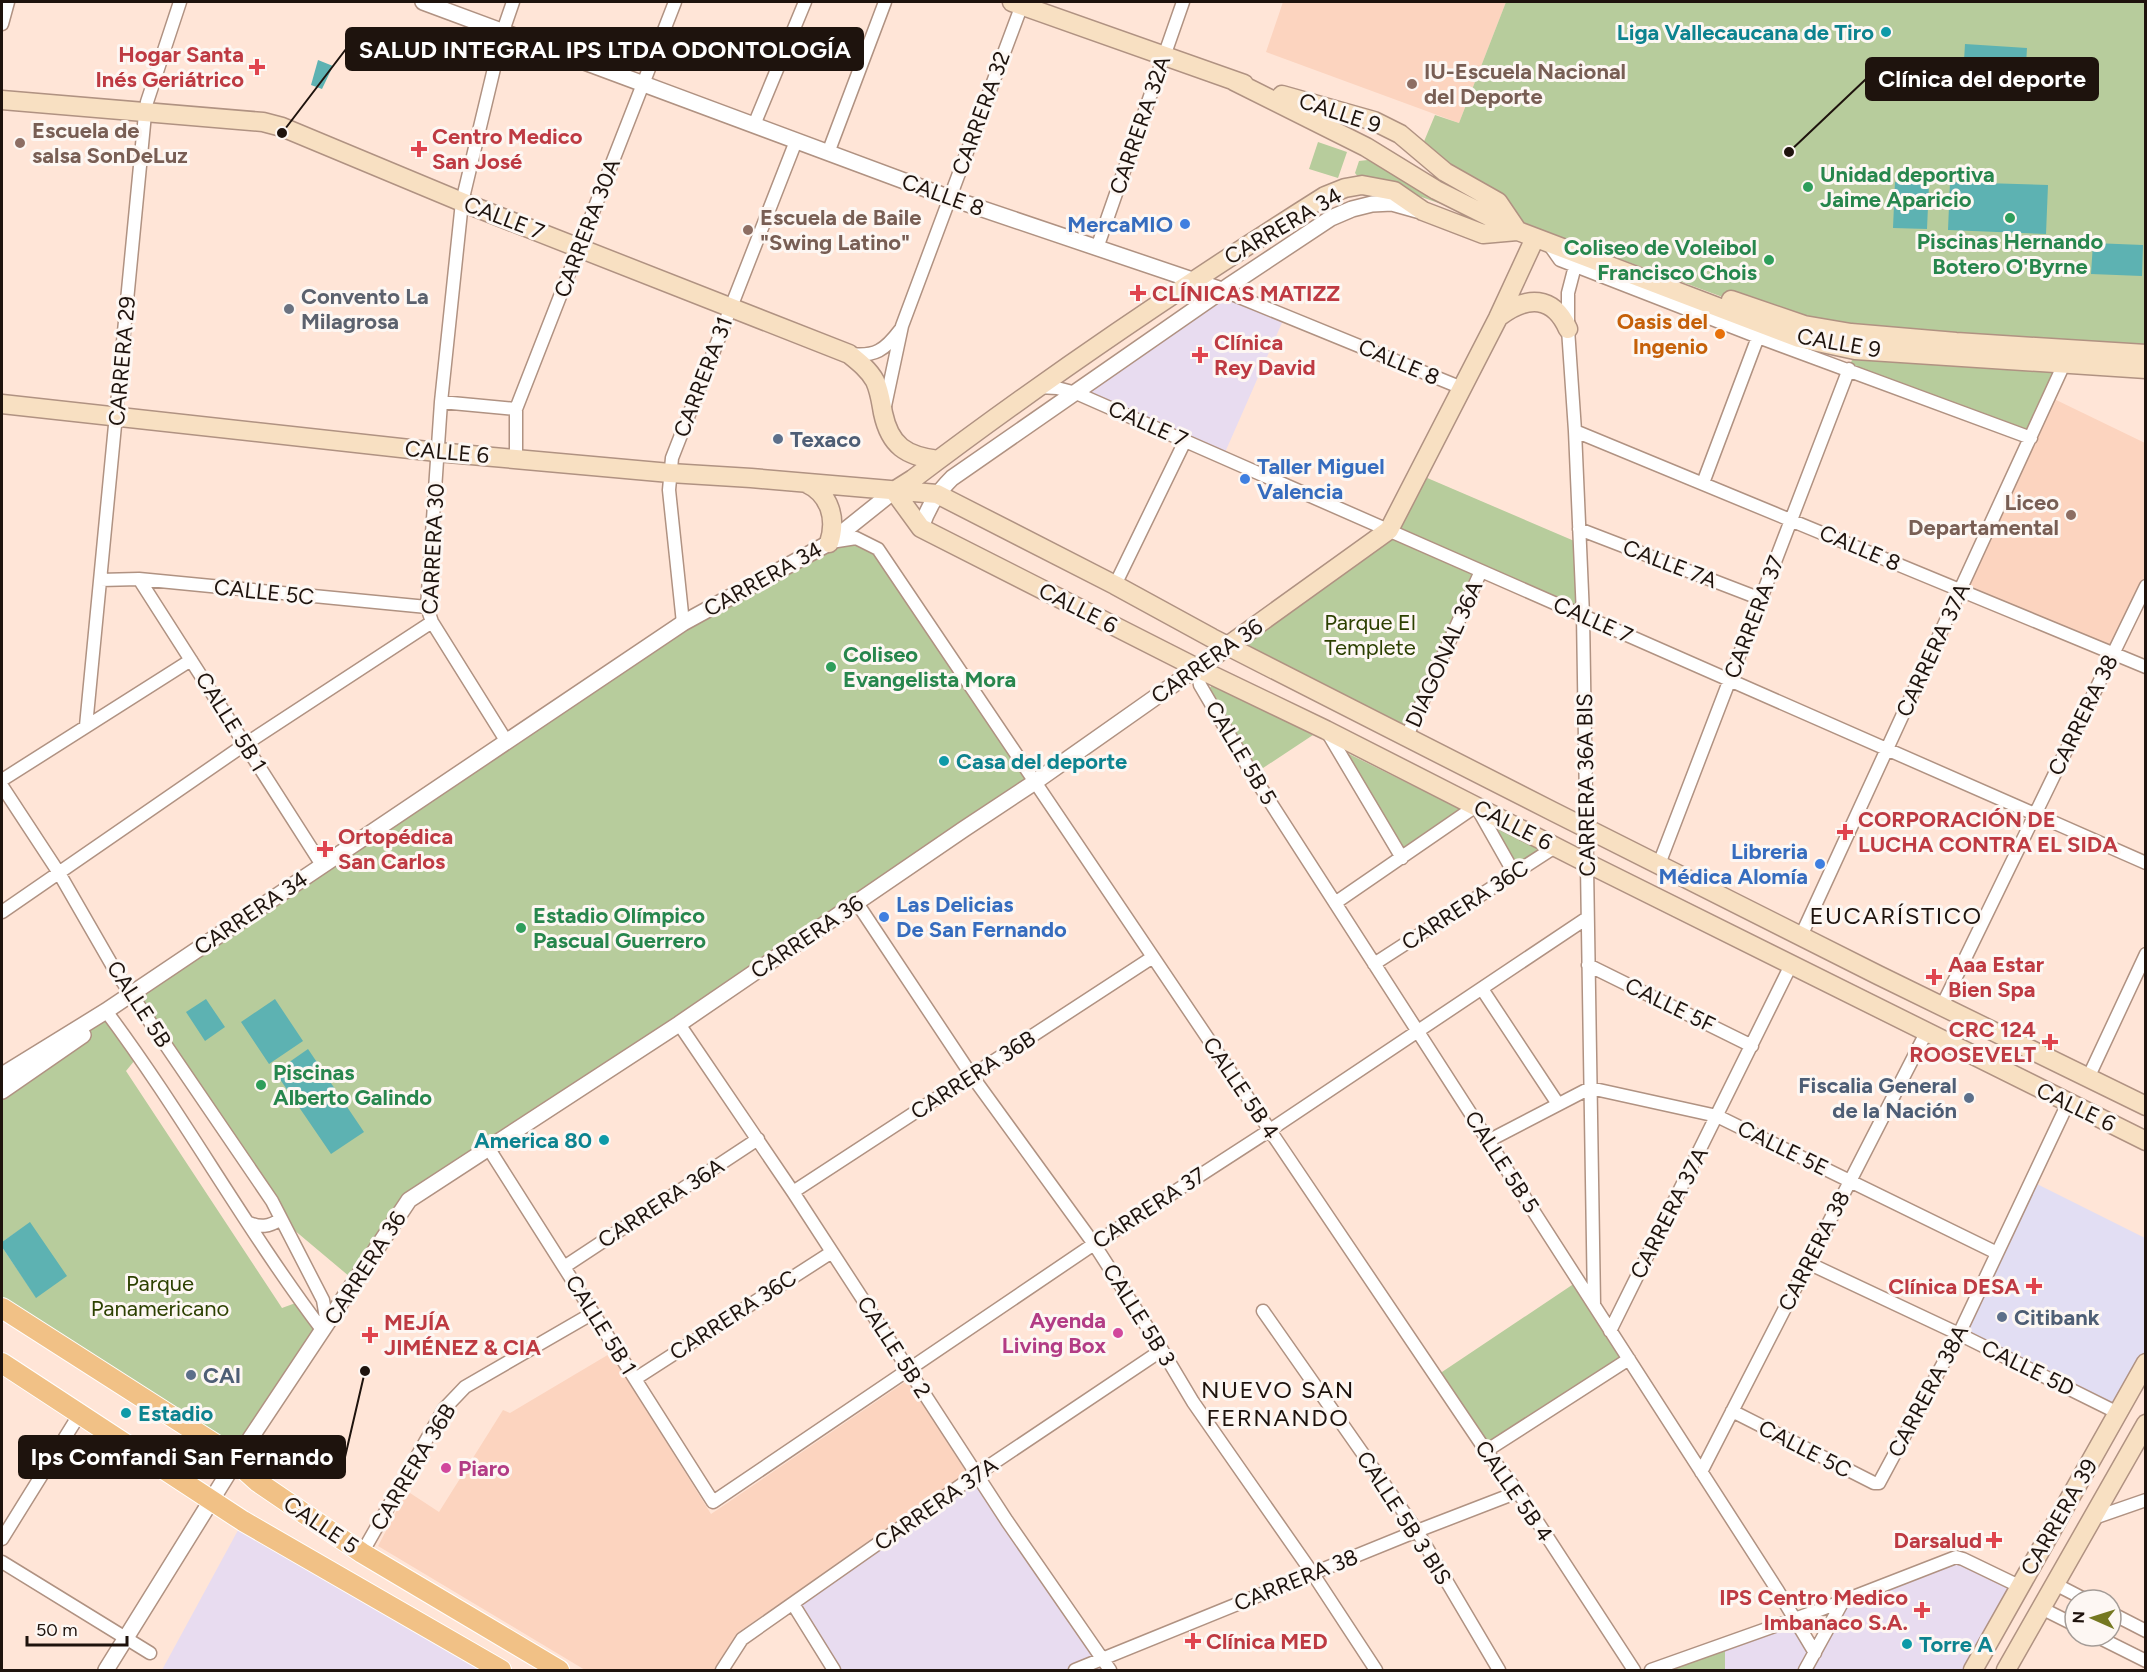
<svg xmlns="http://www.w3.org/2000/svg" width="2147" height="1672" font-family="Figtree,sans-serif">
	<style>
		.commercial { fill: #e2def3 }
		.built { fill: #fcd4bf }
		.medical { fill: #e8dcf0 }
		.green { fill: #b7cc9c }
		.water { fill: #5db2b2 }
		.lines { fill: none; stroke-linecap: round; stroke-linejoin: round }
		.minor-casing { stroke: #b09282; stroke-width: 15 }
		.tertiary-casing { stroke: #b09282; stroke-width: 18 }
		.secondary-casing { stroke: #b09282; stroke-width: 21 }
		.primary-casing { stroke: #fff; stroke-width: 22 }
		.minor { stroke: #fff; stroke-width: 12 }
		.tertiary { stroke: #fff; stroke-width: 15 }
		.secondary { stroke: #f8e0c2; stroke-width: 18 }
		.primary { stroke: #f1c186; stroke-width: 20 }
		.culture-dot { fill: #0f9aa8; stroke: #fdf7f3; stroke-width: 2 }
		.health-dot { fill: #e0444e; stroke: #fdf7f3; stroke-width: 2 }
		.education-dot { fill: #8d6e63; stroke: #fdf7f3; stroke-width: 2 }
		.leisure-dot { fill: #2e9e5b; stroke: #fdf7f3; stroke-width: 2 }
		.shop-dot { fill: #3f7fe0; stroke: #fdf7f3; stroke-width: 2 }
		.worship-dot { fill: #6b7280; stroke: #fdf7f3; stroke-width: 2 }
		.food-dot { fill: #e8710a; stroke: #fdf7f3; stroke-width: 2 }
		.service-dot { fill: #5c6f8a; stroke: #fdf7f3; stroke-width: 2 }
		.hotel-dot { fill: #d1479c; stroke: #fdf7f3; stroke-width: 2 }
		.labels { text-anchor: middle; dominant-baseline: central; stroke-width: 6; stroke-linejoin: round; paint-order: stroke }
		.culture-label { font-size: 22px; font-weight: bold; fill: #0d838f; stroke: #fdf7f3; text-anchor: start }
		.health-label { font-size: 22px; font-weight: bold; fill: #be3a42; stroke: #fdf7f3; text-anchor: start }
		.education-label { font-size: 22px; font-weight: bold; fill: #785e54; stroke: #fdf7f3; text-anchor: start }
		.street-label { font-size: 22px; fill: #1e130d; stroke: #fdf7f3 }
		.leisure-label { font-size: 22px; font-weight: bold; fill: #27864d; stroke: #fdf7f3; text-anchor: start }
		.shop-label { font-size: 22px; font-weight: bold; fill: #366cbe; stroke: #fdf7f3; text-anchor: end }
		.worship-label { font-size: 22px; font-weight: bold; fill: #5b616d; stroke: #fdf7f3; text-anchor: start }
		.food-label { font-size: 22px; font-weight: bold; fill: #c56008; stroke: #fdf7f3; text-anchor: end }
		.service-label { font-size: 22px; font-weight: bold; fill: #4e5e75; stroke: #fdf7f3; text-anchor: start }
		.park-label { font-size: 22px; fill: #2c4000; stroke: #fdf7f3 }
		.hotel-label { font-size: 22px; font-weight: bold; fill: #b23c85; stroke: #fdf7f3; text-anchor: end }
		.neighbourhood-label { font-size: 24px; letter-spacing: 1.5px; fill: #1e130d; stroke: #fdf7f3 }
		.leader { fill: none; stroke: #1e130d; stroke-width: 2 }
		.callout-dot { fill: #1e130d; stroke: #fdf7f3; stroke-width: 2 }
		.callout { fill: #1e130d; stroke: #1e130d; stroke-width: 2 }
		.callout-label { font-size: 24px; text-anchor: middle; font-weight: bold; fill: #fff }
	</style>
	<rect width="100%" height="100%" fill="#ffe5d7"/>
	<path class="commercial" d="M2031,1181L2145,1238V1363L2118,1413L1959,1334Z"/>
	<path class="built" d="M1283,2H1506L1459,123L1266,52Z
		M2050,397L2145,443V586L2113,653L1961,590Z
		M611,1353L711,1514L908,1380L968,1474L737,1633L714,1670H585L378,1546L407,1491L439,1512L503,1410L510,1413Z"/>
	<path class="medical" d="M1222,290L1285,316L1223,457L1076,393Z
		M977,1474L1110,1670H834L793,1604Z
		M243,1521L501,1670H162Z
		M1956,1557L2019,1586L1973,1670H1725V1642L1796,1618L1815,1652L1843,1601Z"/>
	<path class="green" d="M1506,2H2145V354L1956,342L1763,312L1566,239L1548,243L1420,151L1435,115L1459,123Z
		M1318,142L1347,152L1338,178L1309,169Z
		M1368,160L1455,209L1377,181L1359,178L1355,173L1359,161Z
		M1855,350L2064,364L2031,438L1849,369Z
		M1418,474L1579,543L1583,615L1482,571L1407,736L1243,653L1240,639L1389,530Z
		M844,539L878,549L1035,782L409,1200L356,1282L281,1219L130,994L683,623Z
		M1213,684L1313,735L1254,774L1208,690Z
		M1347,753L1460,809L1402,855Z
		M1490,822L1546,852L1515,870Z
		M106,1011L139,1055L126,1071L282,1308L301,1301L323,1331L235,1462L2,1308V1247L36,1297L30,1223L2,1242V1091L88,1031Z
		M1578,1281L1629,1359L1486,1451L1436,1376Z
		M1725,1642V1670H1651Z"/>
	<path class="water" d="M1965,44L2027,48L2024,98L1962,94Z
		M318,60L333,66L322,89L311,85Z
		M1895,182L1929,184L1927,229L1893,228Z
		M1950,182L2048,185L2046,234L1948,230Z
		M2093,243L2143,245L2142,276L2091,274Z
		M206,999L225,1027L205,1041L186,1012Z
		M275,999L303,1041L269,1064L241,1022Z
		M308,1049L364,1132L331,1154L275,1072Z
		M30,1222L67,1276L36,1298L2,1247V1242Z"/>
	<g class="lines">
		<defs>
			<path id="minor" d="M2,24L8,2
				M754,125L805,2
				M828,153L885,2
				M1548,243L1560,260L1758,337L2031,438
				M1097,248L1183,2
				M1575,266L1568,293V329L1575,431L1583,615L1594,1305
				M1222,290L1462,388
				M850,354C875,357 885,350 900,330
				M1038,387L1057,388L1076,393L2146,863
				M441,402L516,409
				M885,406L902,326L1023,2
				M1575,431L2146,667
				M516,458V409L675,2
				M1703,483L1758,337
				M1579,529L1761,599
				M831,542L856,538L878,549L1486,1451L1518,1492L1634,1670
				M139,579L322,865
				M100,580L139,579L427,607
				M1115,585L1185,441
				M683,623L669,490L672,458L796,141
				M1197,668L1200,685L1254,777L1778,1591L1815,1653
				M86,726L145,114L147,102L180,2
				M1326,730L1402,858
				M1407,736L1481,571
				M507,742L432,622L427,607L441,402L462,202L503,31L513,2
				M2,780L191,660
				M2,786L59,873L116,972L272,1201L323,1300L327,1324
				M1659,864L1849,369
				M857,903L972,1076L1094,1244L1162,1350L1193,1402L1313,1574L1376,1670
				M1335,903L1476,806L1514,873
				M2,912L244,745L432,622
				M1801,936L2064,364
				M1374,964L1555,847
				M1588,965L1752,1046
				M1482,989L1558,1104
				M1942,1006L2146,586
				M106,1011C183,1114 245,1228 323,1331
				M679,1024L793,1192L1007,1521L1110,1670
				M2088,1078L2146,954
				M1488,1141L1590,1088L1717,1116L1997,1253
				M489,1149L713,1502L1094,1244L1270,1130L1587,918
				M793,1192L1153,957
				M247,1222C260,1228 269,1227 281,1219
				M1808,1263L1959,1334L2118,1413
				M564,1267L758,1139
				M1263,1311L1417,1531L1499,1670
				M1610,1331L1791,965
				M635,1379L832,1252
				M1732,1411L1874,1483H1879L1959,1334L2068,1103
				M1486,1451L1629,1359
				M1701,1472L1927,1031
				M2091,1519L2146,1500
				M2,1539L79,1415
				M362,1553L444,1409L465,1387L593,1313
				M2,1562L150,1653
				M2055,1584L2086,1600
				M793,1604L834,1670
				M2041,1608L2075,1625
				M2111,1613L2146,1631
				M2096,1636L2146,1661
				M722,1670L742,1639L977,1474L1162,1350
				M1075,1670L1417,1531L1518,1492
				M1651,1670L1817,1611L1956,1557L1963,1559L2019,1586
				M1805,1670L1843,1601"/>
			<path id="tertiary" d="M423,2L950,198L1222,290
				M921,528C928,507 937,493 952,478L1230,285L1331,218L1352,209L1372,204L1392,203L1417,210
				M2,1075L106,1011L683,623L829,543L894,491
				M2,1091L83,1035
				M106,1670L242,1451L409,1200L679,1024L964,829L1035,782L1197,668"/>
			<path id="secondary" d="M1012,2L1244,84
				M1234,81L1366,147L1436,190L1518,231L1799,338L1855,350L2146,369
				M1282,95L1374,121L1400,134L1445,172L1498,202L1517,230
				M2,100L263,122L282,127L462,202L849,354C859,362 869,370 875,381C880,392 881,402 883,413C890,446 906,456 938,460
				M1731,300L1804,325L1851,333L1956,342L2146,354
				M1500,316C1527,296 1553,295 1568,329
				M2,404L437,452L670,473L751,478L937,494L1115,585L1212,638L1552,811L1878,975L2146,1106
				M806,483C830,494 837,519 829,543
				M894,491L921,528L1197,668L1326,730L1587,863L2146,1141
				M894,491L913,479C1046,378 1184,285 1325,196L1345,188L1362,185L1394,191L1423,211L1483,234L1517,231
				M1197,668L1389,530L1498,318L1535,238
				M1973,1670L2146,1363
				M2006,1670L2146,1424"/>
			<path id="primary" d="M2,1308L218,1446L258,1482L362,1553L559,1670
				M2,1363L243,1521L501,1670"/>
		</defs>
		<use href="#minor" class="minor-casing"/>
		<use href="#tertiary" class="tertiary-casing"/>
		<use href="#secondary" class="secondary-casing"/>
		<use href="#primary" class="primary-casing"/>
		<use href="#minor" class="minor"/>
		<use href="#tertiary" class="tertiary"/>
		<use href="#secondary" class="secondary"/>
		<use href="#primary" class="primary"/>
	</g>
	<g class="culture-dot">
		<circle cx="1886" cy="32" r="6"/>
		<circle cx="944" cy="761" r="6"/>
		<circle cx="604" cy="1140" r="6"/>
		<circle cx="126" cy="1413" r="6"/>
		<circle cx="1907" cy="1644" r="6"/>
	</g>
	<g class="health-dot">
		<path d="M254 58h6v6h6v6h-6v6h-6v-6h-6v-6h6z"/>
		<path d="M416 140h6v6h6v6h-6v6h-6v-6h-6v-6h6z"/>
		<path d="M1135 284h6v6h6v6h-6v6h-6v-6h-6v-6h6z"/>
		<path d="M1197 346h6v6h6v6h-6v6h-6v-6h-6v-6h6z"/>
		<path d="M1842 823h6v6h6v6h-6v6h-6v-6h-6v-6h6z"/>
		<path d="M322 840h6v6h6v6h-6v6h-6v-6h-6v-6h6z"/>
		<path d="M1931 968h6v6h6v6h-6v6h-6v-6h-6v-6h6z"/>
		<path d="M2047 1033h6v6h6v6h-6v6h-6v-6h-6v-6h6z"/>
		<path d="M2031 1277h6v6h6v6h-6v6h-6v-6h-6v-6h6z"/>
		<path d="M367 1326h6v6h6v6h-6v6h-6v-6h-6v-6h6z"/>
		<path d="M1991 1531h6v6h6v6h-6v6h-6v-6h-6v-6h6z"/>
		<path d="M1919 1601h6v6h6v6h-6v6h-6v-6h-6v-6h6z"/>
		<path d="M1190 1632h6v6h6v6h-6v6h-6v-6h-6v-6h6z"/>
	</g>
	<g class="education-dot">
		<circle cx="1412" cy="84" r="6"/>
		<circle cx="20" cy="143" r="6"/>
		<circle cx="748" cy="230" r="6"/>
		<circle cx="2071" cy="515" r="6"/>
	</g>
	<g class="leisure-dot">
		<circle cx="1808" cy="187" r="6"/>
		<circle cx="2010" cy="218" r="6"/>
		<circle cx="1769" cy="260" r="6"/>
		<circle cx="831" cy="667" r="6"/>
		<circle cx="521" cy="928" r="6"/>
		<circle cx="261" cy="1085" r="6"/>
	</g>
	<g class="shop-dot">
		<circle cx="1185" cy="224" r="6"/>
		<circle cx="1245" cy="479" r="6"/>
		<circle cx="1820" cy="864" r="6"/>
		<circle cx="884" cy="917" r="6"/>
	</g>
	<circle class="worship-dot" cx="289" cy="309" r="6"/>
	<circle class="food-dot" cx="1720" cy="334" r="6"/>
	<g class="service-dot">
		<circle cx="778" cy="439" r="6"/>
		<circle cx="1969" cy="1098" r="6"/>
		<circle cx="2002" cy="1317" r="6"/>
		<circle cx="191" cy="1375" r="6"/>
	</g>
	<g class="hotel-dot">
		<circle cx="1118" cy="1333" r="6"/>
		<circle cx="446" cy="1468" r="6"/>
	</g>
	<g class="labels">
		<g class="culture-label">
			<text x="1874" y="32" text-anchor="end">Liga Vallecaucana de Tiro</text>
			<text x="956" y="761">Casa del deporte</text>
			<text x="592" y="1140" text-anchor="end">America 80</text>
			<text x="138" y="1413">Estadio</text>
			<text x="1919" y="1644">Torre A</text>
		</g>
		<g class="health-label">
			<text x="244" y="54" text-anchor="end">Hogar Santa<tspan x="244" dy="25">Inés Geriátrico</tspan></text>
			<text x="432" y="136">Centro Medico<tspan x="432" dy="25">San José</tspan></text>
			<text x="1152" y="293">CLÍNICAS MATIZZ</text>
			<text x="1214" y="342">Clínica<tspan x="1214" dy="25">Rey David</tspan></text>
			<text x="1858" y="819">CORPORACIÓN DE<tspan x="1858" dy="25">LUCHA CONTRA EL SIDA</tspan></text>
			<text x="338" y="836">Ortopédica<tspan x="338" dy="25">San Carlos</tspan></text>
			<text x="1948" y="964">Aaa Estar<tspan x="1948" dy="25">Bien Spa</tspan></text>
			<text x="2036" y="1029" text-anchor="end">CRC 124<tspan x="2036" dy="25">ROOSEVELT</tspan></text>
			<text x="2020" y="1286" text-anchor="end">Clínica DESA</text>
			<text x="384" y="1322">MEJÍA<tspan x="384" dy="25">JIMÉNEZ &amp; CIA</tspan></text>
			<text x="1982" y="1540" text-anchor="end">Darsalud</text>
			<text x="1908" y="1597" text-anchor="end">IPS Centro Medico<tspan x="1908" dy="25">Imbanaco S.A.</tspan></text>
			<text x="1206" y="1641">Clínica MED</text>
		</g>
		<g class="education-label">
			<text x="1424" y="71">IU-Escuela Nacional<tspan x="1424" dy="25">del Deporte</tspan></text>
			<text x="32" y="130">Escuela de<tspan x="32" dy="25">salsa SonDeLuz</tspan></text>
			<text x="760" y="217">Escuela de Baile<tspan x="760" dy="25">"Swing Latino"</tspan></text>
			<text x="2059" y="502" text-anchor="end">Liceo<tspan x="2059" dy="25">Departamental</tspan></text>
		</g>
		<g class="street-label">
			<text transform="translate(981 113) rotate(-70)">CARRERA 32</text>
			<text transform="translate(1340 113) rotate(18)">CALLE 9</text>
			<text transform="translate(1140 125) rotate(-71)">CARRERA 32A</text>
			<text transform="translate(943 195) rotate(20)">CALLE 8</text>
			<text transform="translate(504 218) rotate(21)">CALLE 7</text>
			<text transform="translate(1283 226) rotate(-30)">CARRERA 34</text>
			<text transform="translate(587 228) rotate(-69)">CARRERA 30A</text>
			<text transform="translate(1839 343) rotate(10)">CALLE 9</text>
			<text transform="translate(122 361) rotate(-85)">CARRERA 29</text>
			<text transform="translate(1399 362) rotate(23)">CALLE 8</text>
			<text transform="translate(703 377) rotate(-69)">CARRERA 31</text>
			<text transform="translate(1148 424) rotate(24)">CALLE 7</text>
			<text transform="translate(447 452) rotate(5)">CALLE 6</text>
			<text transform="translate(1860 548) rotate(23)">CALLE 8</text>
			<text transform="translate(433 549) rotate(-87)">CARRERA 30</text>
			<text transform="translate(1670 564) rotate(21)">CALLE 7A</text>
			<text transform="translate(763 579) rotate(-29)">CARRERA 34</text>
			<text transform="translate(264 592) rotate(6)">CALLE 5C</text>
			<text transform="translate(1078 608) rotate(27)">CALLE 6</text>
			<text transform="translate(1754 617) rotate(-69)">CARRERA 37</text>
			<text transform="translate(1593 620) rotate(24)">CALLE 7</text>
			<text transform="translate(1933 650) rotate(-65)">CARRERA 37A</text>
			<text transform="translate(1444 654) rotate(-66)">DIAGONAL 36A</text>
			<text transform="translate(1207 661) rotate(-35)">CARRERA 36</text>
			<text transform="translate(2083 715) rotate(-64)">CARRERA 38</text>
			<text transform="translate(231 722) rotate(58)">CALLE 5B 1</text>
			<text transform="translate(1241 753) rotate(59)">CALLE 5B 5</text>
			<text transform="translate(1586 785) rotate(-91)">CARRERA 36A BIS</text>
			<text transform="translate(1513 825) rotate(27)">CALLE 6</text>
			<text transform="translate(1465 905) rotate(-33)">CARRERA 36C</text>
			<text transform="translate(251 913) rotate(-34)">CARRERA 34</text>
			<text transform="translate(807 937) rotate(-34)">CARRERA 36</text>
			<text transform="translate(139 1004) rotate(57)">CALLE 5B</text>
			<text transform="translate(1670 1005) rotate(26)">CALLE 5F</text>
			<text transform="translate(973 1075) rotate(-33)">CARRERA 36B</text>
			<text transform="translate(1241 1088) rotate(56)">CALLE 5B 4</text>
			<text transform="translate(2076 1107) rotate(26)">CALLE 6</text>
			<text transform="translate(1783 1148) rotate(26)">CALLE 5E</text>
			<text transform="translate(1502 1162) rotate(57)">CALLE 5B 5</text>
			<text transform="translate(661 1203) rotate(-33)">CARRERA 36A</text>
			<text transform="translate(1149 1208) rotate(-33)">CARRERA 37</text>
			<text transform="translate(1669 1213) rotate(-63)">CARRERA 37A</text>
			<text transform="translate(1814 1251) rotate(-63)">CARRERA 38</text>
			<text transform="translate(365 1268) rotate(-57)">CARRERA 36</text>
			<text transform="translate(733 1315) rotate(-33)">CARRERA 36C</text>
			<text transform="translate(1139 1315) rotate(58)">CALLE 5B 3</text>
			<text transform="translate(601 1325) rotate(58)">CALLE 5B 1</text>
			<text transform="translate(894 1347) rotate(57)">CALLE 5B 2</text>
			<text transform="translate(2028 1368) rotate(26)">CALLE 5D</text>
			<text transform="translate(1928 1391) rotate(-62)">CARRERA 38A</text>
			<text transform="translate(1805 1449) rotate(27)">CALLE 5C</text>
			<text transform="translate(413 1467) rotate(-59)">CARRERA 36B</text>
			<text transform="translate(1514 1491) rotate(55)">CALLE 5B 4</text>
			<text transform="translate(936 1504) rotate(-35)">CARRERA 37A</text>
			<text transform="translate(2059 1517) rotate(-60)">CARRERA 39</text>
			<text transform="translate(1404 1518) rotate(57)">CALLE 5B 3 BIS</text>
			<text transform="translate(321 1525) rotate(34)">CALLE 5</text>
			<text transform="translate(1296 1580) rotate(-22)">CARRERA 38</text>
		</g>
		<g class="leisure-label">
			<text x="1820" y="174">Unidad deportiva<tspan x="1820" dy="25">Jaime Aparicio</tspan></text>
			<text x="2010" y="241" text-anchor="middle">Piscinas Hernando<tspan x="2010" dy="25">Botero O'Byrne</tspan></text>
			<text x="1757" y="247" text-anchor="end">Coliseo de Voleibol<tspan x="1757" dy="25">Francisco Chois</tspan></text>
			<text x="843" y="654">Coliseo<tspan x="843" dy="25">Evangelista Mora</tspan></text>
			<text x="533" y="915">Estadio Olímpico<tspan x="533" dy="25">Pascual Guerrero</tspan></text>
			<text x="273" y="1072">Piscinas<tspan x="273" dy="25">Alberto Galindo</tspan></text>
		</g>
		<g class="shop-label">
			<text x="1173" y="224">MercaMIO</text>
			<text x="1257" y="466" text-anchor="start">Taller Miguel<tspan x="1257" dy="25">Valencia</tspan></text>
			<text x="1808" y="851">Libreria<tspan x="1808" dy="25">Médica Alomía</tspan></text>
			<text x="896" y="904" text-anchor="start">Las Delicias<tspan x="896" dy="25">De San Fernando</tspan></text>
		</g>
		<g class="worship-label">
			<text x="301" y="296">Convento La<tspan x="301" dy="25">Milagrosa</tspan></text>
		</g>
		<g class="food-label">
			<text x="1708" y="321">Oasis del<tspan x="1708" dy="25">Ingenio</tspan></text>
		</g>
		<g class="service-label">
			<text x="790" y="439">Texaco</text>
			<text x="1957" y="1085" text-anchor="end">Fiscalia General<tspan x="1957" dy="25">de la Nación</tspan></text>
			<text x="2014" y="1317">Citibank</text>
			<text x="203" y="1375">CAI</text>
		</g>
		<g class="park-label">
			<text x="1370" y="622">Parque El<tspan x="1370" dy="25">Templete</tspan></text>
			<text x="160" y="1283">Parque<tspan x="160" dy="25">Panamericano</tspan></text>
		</g>
		<g class="hotel-label">
			<text x="1106" y="1320">Ayenda<tspan x="1106" dy="25">Living Box</tspan></text>
			<text x="458" y="1468" text-anchor="start">Piaro</text>
		</g>
		<g class="neighbourhood-label">
			<text x="1896" y="915">EUCARÍSTICO</text>
			<text x="1278" y="1389">NUEVO SAN<tspan x="1278" dy="28">FERNANDO</tspan></text>
		</g>
	</g>
	<path class="leader" d="M282 133L346 49M1789 152L1866 79M365 1371L345 1457"/>
	<g class="callout-dot">
		<circle cx="282" cy="133" r="6"/>
		<circle cx="1789" cy="152" r="6"/>
		<circle cx="365" cy="1371" r="6"/>
	</g>
	<g class="callout">
		<rect x="346" y="28" width="517" height="42" rx="6"/>
		<rect x="1866" y="58" width="232" height="42" rx="6"/>
		<rect x="19" y="1436" width="326" height="42" rx="6"/>
	</g>
	<g class="callout-label">
		<text x="605" y="58">SALUD INTEGRAL IPS LTDA ODONTOLOGÍA</text>
		<text x="1982" y="87">Clínica del deporte</text>
		<text x="182" y="1465">Ips Comfandi San Fernando</text>
	</g>
	<rect width="2147" height="1672" fill="none" stroke="#1e130d" stroke-width="6"/>
	<g transform="translate(2093 1618) rotate(273)"><circle r="28" fill="#fdf7f3" stroke="#a49c97" stroke-width="1.5"/>
	<path d="M0-4.5L10 22L0 15L-10 22Z" fill="#757821"/>
	<text y="-9" font-size="16" font-weight="bold" text-anchor="middle" fill="#1e130d">N</text>
	</g>
	<path d="M27 1636v9h100v-9" fill="none" stroke="#1e130d" stroke-width="3"/>
	<text x="36" y="1636" font-size="18" fill="#1e130d" stroke="#fdf7f3" stroke-width="4.5" paint-order="stroke">50 m</text>
</svg>
